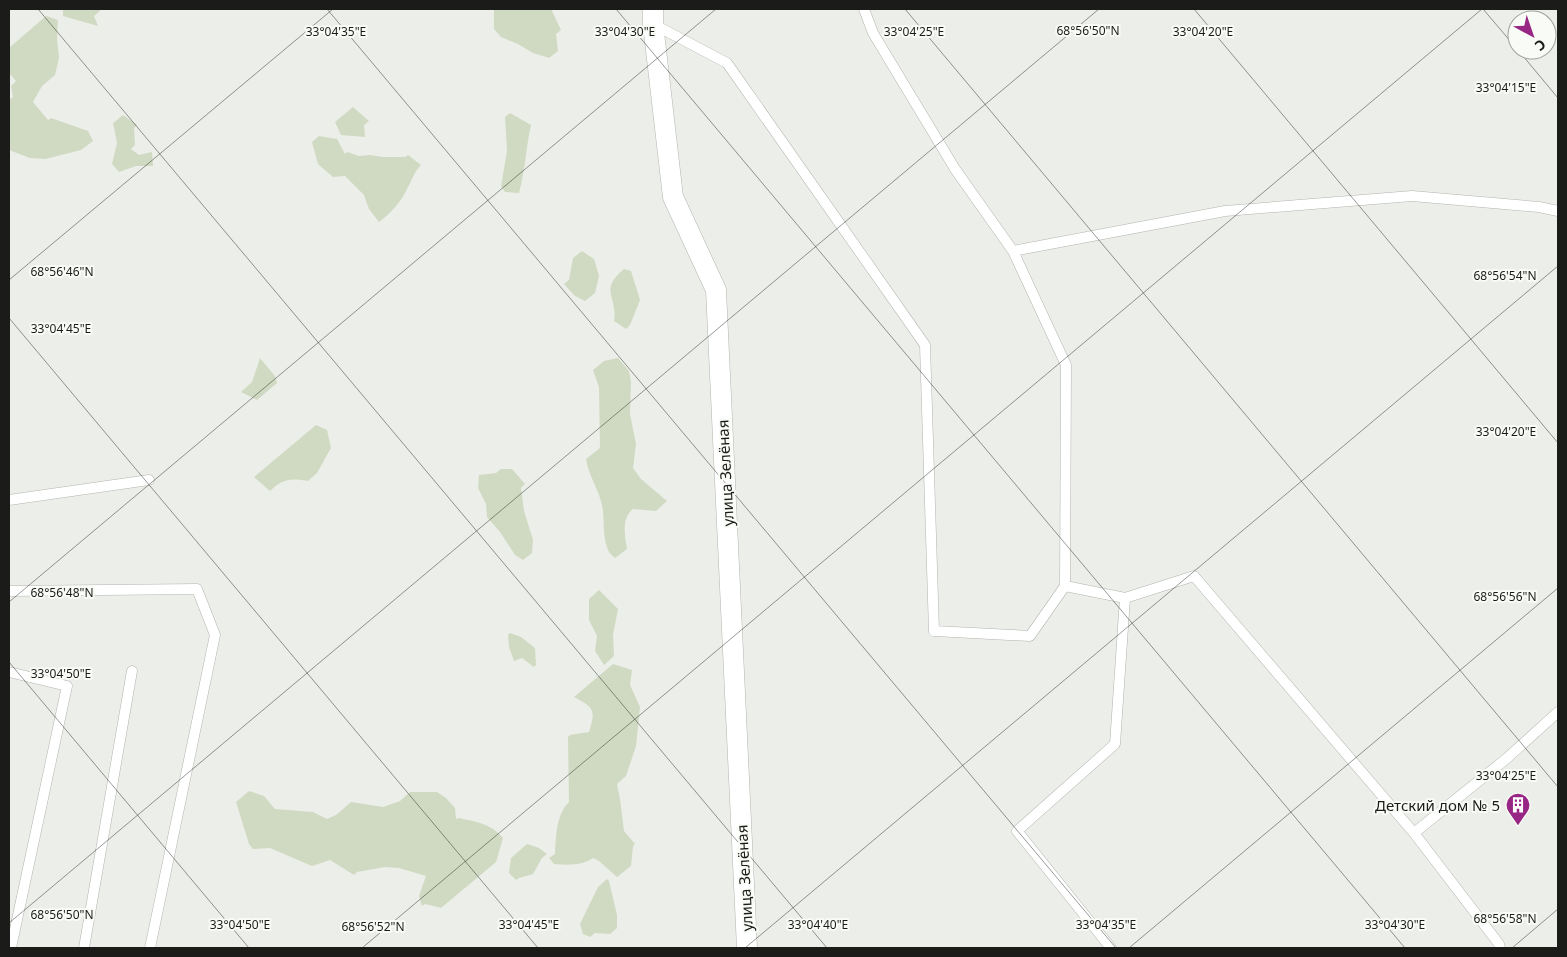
<svg xmlns="http://www.w3.org/2000/svg" width="1567" height="957" font-family="'Noto Sans',sans-serif">
	<style>
		.green { fill: #d0dac2 }
		.lines { fill: none; stroke-linecap: round; stroke-linejoin: round }
		.service-casing { stroke: #b3b5b0; stroke-width: 11 }
		.minor-casing { stroke: #b3b5b0; stroke-width: 21 }
		.service { stroke: #fff; stroke-width: 10 }
		.minor { stroke: #fff; stroke-width: 20 }
		.ticks { fill: none; stroke: #1b1c1a; stroke-width: 1; stroke-opacity: 0.45 }
		.labels { text-anchor: middle; dominant-baseline: central; stroke-width: 4; stroke-linejoin: round; paint-order: stroke }
		.street-label { font-size: 15px; fill: #1b1c1a; stroke: #f9fcf6 }
		.poi-label { font-size: 15px; fill: #1b1c1a; stroke: #f9fcf6; text-anchor: end }
		.ticks-label { font-size: 12px; text-anchor: middle; fill: #1b1c1a; stroke: #f9fcf6; stroke-width: 4; stroke-linejoin: round; paint-order: stroke }
	</style>
	<rect width="100%" height="100%" fill="#eceee9"/>
	<path class="green" d="M63,9H98L100,11L94,16L98,26L63,16Z
		M494,9H551L561,30L556,34L558,51L549,58L533,53L518,44L501,37L494,29Z
		M46,16L58,20L57,38L59,58L55,75L42,86L33,102L48,120L51,118L88,131L93,141L81,150L45,159L30,158L9,150V100L13,97L11,86L16,81L9,73V48Z
		M353,107L369,121L364,125L365,137L341,135L335,122Z
		M510,113L531,125C526,148 525,171 519,193L505,192L501,186L507,151L505,117Z
		M123,115L137,125L134,128L135,145L131,149L139,155L152,152L153,166H136L119,172L112,164L117,143L113,123Z
		M319,136L337,139L345,154L347,152L359,156L370,155L383,157H405L408,155L421,165C414,172 412,180 407,189C401,202 391,213 379,222L369,209L364,195L345,176L333,177L318,164L312,142Z
		M582,251L594,259L599,276L595,293L585,301L575,296L564,284L569,280L573,258Z
		M624,269L631,271L640,300L630,325L626,329L614,321C618,296 598,291 624,269Z
		M260,358L275,376L277,383L257,400L241,392L252,382Z
		M618,358L629,371L631,382L630,414L636,444L633,468L641,479L667,501L656,511L633,509C621,518 625,536 627,549L615,558C613,556 609,553 608,550C603,538 604,524 603,511C601,492 589,478 586,459L600,448L599,387L593,370L604,361Z
		M316,425L327,430L331,448L317,473L308,481C290,478 283,479 270,491L254,477Z
		M501,469H512L525,484L521,488L524,511L533,540L532,553L523,560L515,555L500,532L487,517L486,504L478,488L479,475L496,473Z
		M599,590L618,609L613,635L614,656L604,665L595,651L597,636L589,620V599Z
		M510,633L521,637L535,648L536,665L534,667L522,658L514,661L509,647L508,635Z
		M613,664L632,670L630,685L640,707L636,746L626,776L617,784L620,799L624,831L635,844L633,846L631,866L617,877L599,861L593,858C582,866 567,865 554,864L549,858L555,854C556,838 556,814 569,802L568,737L570,735L589,732C596,709 594,708 574,697Z
		M249,791L264,796L275,809L313,812L327,819L336,815L351,802L383,807L400,801L410,792H437L446,798L455,808L456,819L459,818C477,822 490,823 503,838L496,862L441,908L425,904L422,906L419,896L426,876L399,868L385,867L357,872L354,875L330,860L312,866L270,848L253,849L249,844L236,802Z
		M527,844L539,848L547,854L542,858L533,874L519,878L516,880L509,873L511,858Z
		M607,879L609,881L617,915V928L610,934L595,933L590,937L583,934L580,924L598,887Z"/>
	<g class="lines">
		<defs>
			<path id="service" d="M864,9L873,33L955,169L1013,251L1225,211L1412,196L1539,207L1558,211
				M653,24L727,63L925,345L934,631L1030,636L1065,586L1066,365L1013,251
				M9,500L149,480
				M1065,586L1125,598L1194,576L1414,833L1499,944L1500,948
				M9,591L197,589L215,635L150,948
				M9,672L67,686L11,948
				M1414,833L1506,759L1558,712
				M84,948L132,671
				M1111,948L1017,831L1115,744L1125,598"/>
			<path id="minor" d="M653,9V24L673,197L716,290L747,948"/>
		</defs>
		<use href="#service" class="service-casing"/>
		<use href="#minor" class="minor-casing"/>
		<use href="#service" class="service"/>
		<use href="#minor" class="minor"/>
	</g>
	<path class="ticks" d="M38,9L827,948M327,9L1116,948M616,9L1405,948M905,9L1558,787M1194,9L1558,443M1483,9L1517,49M1518,50L1558,98M9,280L333,9M9,318L538,948M9,602L716,9M9,662L249,948M9,923L1099,9M362,948L1482,9M745,948L1558,266M1129,948L1558,588M1512,948L1558,909"/>
	<defs>
		<symbol id="building-pin" viewBox="-11 -11 22 30"><path d="M0 17L-7.5 6A9.5 9.5 0 1 1 7.5 6Z" fill="#972684" stroke="#f9fcf6"/><path d="M-4-6H4V6H1V3H-1V6H-4ZM-2.5-4.3h1.7v1.8h-1.7ZM.8-4.3h1.7v1.8H.8ZM-2.5-1h1.7V.8h-1.7ZM.8-1h1.7V.8H.8Z" fill="#fff"/></symbol>
	</defs>
	<g fill-rule="evenodd">
		<use href="#building-pin" x="1504" y="791" width="28" height="38"/>
	</g>
	<g class="labels">
		<g class="street-label">
			<text transform="translate(725 473) rotate(-93)">улица Зелёная</text>
			<text transform="translate(744 878) rotate(-93)">улица Зелёная</text>
		</g>
		<g class="poi-label">
			<text x="1500" y="805">Детский дом № 5</text>
		</g>
	</g>
	<g class="ticks-label">
		<text x="1088" y="35">68°56'50"N</text>
		<text x="914" y="36">33°04'25"E</text>
		<text x="1203" y="36">33°04'20"E</text>
		<text x="336" y="36">33°04'35"E</text>
		<text x="625" y="36">33°04'30"E</text>
		<text x="1506" y="92">33°04'15"E</text>
		<text x="62" y="276">68°56'46"N</text>
		<text x="1505" y="280">68°56'54"N</text>
		<text x="61" y="333">33°04'45"E</text>
		<text x="1506" y="436">33°04'20"E</text>
		<text x="62" y="597">68°56'48"N</text>
		<text x="1505" y="601">68°56'56"N</text>
		<text x="61" y="678">33°04'50"E</text>
		<text x="1506" y="780">33°04'25"E</text>
		<text x="62" y="919">68°56'50"N</text>
		<text x="1505" y="923">68°56'58"N</text>
		<text x="240" y="929">33°04'50"E</text>
		<text x="529" y="929">33°04'45"E</text>
		<text x="818" y="929">33°04'40"E</text>
		<text x="1106" y="929">33°04'35"E</text>
		<text x="1395" y="929">33°04'30"E</text>
		<text x="373" y="931">68°56'52"N</text>
	</g>
	<rect width="1567" height="957" fill="none" stroke="#1b1c1a" stroke-width="20"/>
	<g transform="translate(1532 35) rotate(140)"><circle r="24" fill="#f9fcf6" stroke="#a0a29e"/>
	<path d="M0-4L9 19L0 12L-9 19Z" fill="#972684"/>
	<text y="-8" font-size="14" font-weight="bold" text-anchor="middle" fill="#1b1c1a">С</text>
	</g>
</svg>
